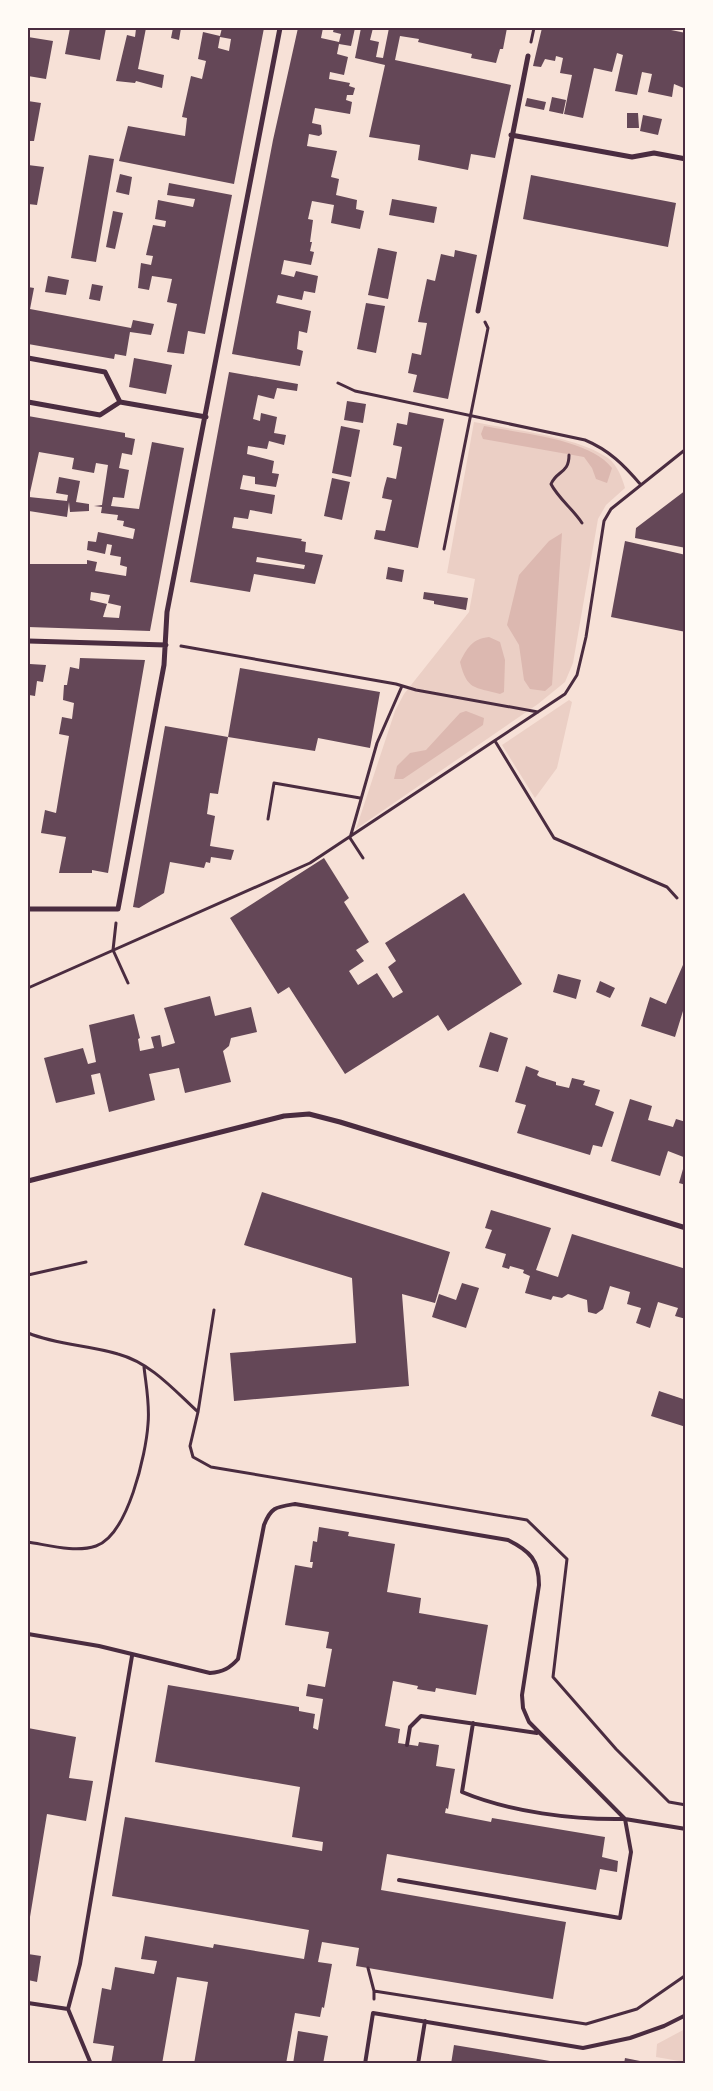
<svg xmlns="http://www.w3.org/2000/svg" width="713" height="2091" font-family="Lora,serif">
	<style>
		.green { fill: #ebcfc5 }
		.water { fill: #dcb8b0 }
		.building { fill: #644757; fill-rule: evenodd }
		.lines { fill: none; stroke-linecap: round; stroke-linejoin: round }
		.path { stroke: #4a2c40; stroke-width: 3 }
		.service { stroke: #4a2c40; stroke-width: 4 }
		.minor { stroke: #4a2c40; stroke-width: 5 }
		.neatline { fill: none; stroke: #4a2c40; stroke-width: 2 }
	</style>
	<rect width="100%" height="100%" fill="#f7e1d7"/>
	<path class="green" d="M474,422C512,430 577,436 608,458C617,465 622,477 625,488L606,505L598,519L573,663L565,682L538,704L356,829L395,711L404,694L469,612L475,579L447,573Z
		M569,700L572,702L557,768L535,798L502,745Z
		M685,2029V2062L656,2057L657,2044Z"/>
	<path class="water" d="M484,426C519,433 591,439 612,468L607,483L596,479L592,468L584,457L483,439L481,434Z
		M562,533L552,685L545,691L530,689L524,680L519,645L507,625L519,575L549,541Z
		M489,637L500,642L505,660L504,692L500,694C474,687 467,690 460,662C467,648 472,639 489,637Z
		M466,711L484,718L483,725L403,779H394L397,766L410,753L426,750L460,713Z"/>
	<path class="building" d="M70,28H106L100,60L65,54Z
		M139,28H146L138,69L164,75L162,88L136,81L135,83L116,81L127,35L135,37L136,29L139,30Z
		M173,28H181L179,40L171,38Z
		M222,28H264L234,184L119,161L128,126L185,136L187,118L182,117L191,76L202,79L206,61L198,59L203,32L220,36ZM220,37L231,39L229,51L218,48Z
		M298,28H323L321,38L339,42L341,34L333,32L334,28H355L351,46L339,44L337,54L348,57L344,75L330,72L329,79L350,83L349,86L355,88L353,95H347L346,100L352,102L350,114L315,108L312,123L321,125L322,134L319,136L309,134L307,146L337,151L331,177L339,179L336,195L357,200L356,209L364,211L360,229L331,223L334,205L312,201L308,219L313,220L310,242H312L310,251L314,252L311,265L284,260L281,274L294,277L296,271L318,276L315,293L304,291L302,300L278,295L276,303L311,311L307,333L299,331L297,349L303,351L300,366L232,354L273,140Z
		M361,28H373L370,40L379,42L376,57L383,58L389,28H507L503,49H500L496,63L471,58L472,54L418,42L419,39L400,36L395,60L511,85L495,158L471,154L468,170L418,160L420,145L369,137L385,65L355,58Z
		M542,28H661L686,33V89L674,84L672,97L648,92L652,74L642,72L637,95L615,91L623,55L617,53L612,72L594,68L583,118L564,114L572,75L560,73L563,58L556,56L555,61L545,59L541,67L533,66Z
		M28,37L53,41L46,79L28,76Z
		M552,97L566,100L563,114L549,111Z
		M527,98L546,102L544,110L525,106Z
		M28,101L41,103L34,141H28Z
		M627,113H638L639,128H627Z
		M643,115L662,119L658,135L640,131Z
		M89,155L114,159L96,262L71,258Z
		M28,165L44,167L37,205L28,204Z
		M120,174L132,177L129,195L116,192Z
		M531,175L676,203L668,247L523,219Z
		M169,183L232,195L205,334L188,331L184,354L167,352L177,304L167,302L172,279L152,276L149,290L138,288L141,263L151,265L153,256L146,255L153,225L165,227L166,221L155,219L158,200L193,207L195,199L167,195Z
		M392,199L437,207L434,223L389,215Z
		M113,211L123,213L115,249L106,247Z
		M378,248L397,252L388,299L368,295Z
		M455,250L477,255L448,399L413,392L417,375L408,373L412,353L421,355L427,323L418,322L427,279L435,281L441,254L454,257Z
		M48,276L69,280L66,295L45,292Z
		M92,284L103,286L100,301L89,299Z
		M28,287L34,288L30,309L131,328L133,320L154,324L151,335L130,332L126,356L115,354L114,359L28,344Z
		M366,303L385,306L376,353L357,349Z
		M134,358L172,365L166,394L129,387Z
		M229,372L298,384L297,391L277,388L274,399L258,395L253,419L260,421L261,413L277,417L274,433L286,435L284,445L269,441L267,449L248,446L247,454L274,461L272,473L279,474L276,487L255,484V477L243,475L240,489L275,495L272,514L250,510L248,519L234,517L232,528L302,539L301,541L306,542L305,552L323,555L315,584L254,574L250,592L190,582ZM257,557L305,565L304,569L256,562Z
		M347,401L366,404L363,423L344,420Z
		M409,412L444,419L418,548L374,539L376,530L385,531L392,500L382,498L384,488L387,477L396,479L402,447L393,445L397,423L407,425Z
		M28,416L125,433V437L135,439L132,455L122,453L119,468L129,470L124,498L113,497L111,506L139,509L152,442L184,448L150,631L28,627V564H87V560L97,562L95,571L126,576L127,567L120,565L121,557L110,555L112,545L107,544L105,554L87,550L88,541L96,542L98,532L133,539L135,529L123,526L124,521L117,520L118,515L101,513L102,507L94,506L102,505L108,465L96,463L94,473L72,469L74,458L39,452L29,497L67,501L68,495L56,493L59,477L80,481L76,502L89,504V511L70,512L69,502L67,517L29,511L28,509ZM91,592L110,595L108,603L121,606L119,618L103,617L107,604L90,600Z
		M341,426L360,430L351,477L332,473Z
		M332,478L350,482L342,520L324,516Z
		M686,490V548L635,538L636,528Z
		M625,541L686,555V632L611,617Z
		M388,567L404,570L402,582L386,579Z
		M424,592L468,598L466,610L434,604V601L423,599Z
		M80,658L145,660L108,873L92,870V873H59L66,837L41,833L45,810L56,813L69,736L59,734L62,717L72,719L74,703L63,700L64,685H67L70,667L79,669Z
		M30,664L46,665L43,682L37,681L35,696L29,695L28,700V680Z
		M240,668L380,692L370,748L318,738L315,751L228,737Z
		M165,726L228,737L218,794L210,793L207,814L215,816L210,846L234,850L231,860L211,857L210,863L206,862L204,868L170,862L164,893L139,908L133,907Z
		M324,858L349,898L344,902L369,942L356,950L364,961L349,971L358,985L377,973L393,998L403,992L388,967L396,961L385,943L464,893L522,984L448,1031L438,1015L345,1074L289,987L278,994L230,918Z
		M686,958V1012L683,1011L675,1037L641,1026L650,997L666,1004Z
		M558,974L581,980L576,999L553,992Z
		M600,981L615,988L610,998L596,992Z
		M210,996L215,1016L251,1007L257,1032L231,1038L229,1046L223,1051L231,1082L185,1093L179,1068L149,1074L155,1100L109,1112L100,1073L91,1075L95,1094L56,1103L44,1058L83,1048L88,1064L96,1062L89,1025L134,1014L140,1038L138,1039L140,1051L154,1048L151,1037L160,1035L162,1047L175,1043L164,1008Z
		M490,1032L508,1038L498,1072L479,1067Z
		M526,1066L539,1071L537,1075L540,1077L556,1082V1085L569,1088L572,1078L585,1081L583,1085L600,1090L595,1105L614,1112L602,1147L593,1145L590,1155L517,1133L526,1105L515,1102Z
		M630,1099L652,1106L648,1120L673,1127L676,1119L686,1122V1158L668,1151L660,1176L611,1161Z
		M685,1162H686V1185L679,1183Z
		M262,1192L450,1252L435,1303L402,1294L409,1386L234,1401L230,1353L356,1343L352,1278L244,1245Z
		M491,1210L551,1228L536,1270L558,1277L572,1234L686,1269V1319L675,1316L678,1308L658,1302L650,1328L636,1323L641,1308L627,1304L630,1292L610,1286L603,1309L596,1314L588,1312L587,1300L568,1294L562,1298L553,1296L551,1300L525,1293L530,1276L523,1273L524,1270L510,1266L509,1269L502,1267L506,1254L485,1248L492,1230L485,1228Z
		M462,1283L479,1288L466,1328L432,1317L439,1294L456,1300Z
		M659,1391L686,1400V1427L651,1416Z
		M319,1527L349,1532L348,1536L395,1544L387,1592L421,1598L419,1613L488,1625L476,1695L436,1688L435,1692L417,1689L418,1686L393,1681L385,1726L400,1729L398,1743L418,1746L419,1742L439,1745L436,1766L455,1769L448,1809L446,1808L445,1813L491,1822L492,1818L605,1837L602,1857L618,1861L617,1872L600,1869L596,1890L387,1854L381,1890L566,1922L553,1999L356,1966L359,1948L322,1942L318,1962L332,1964L324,2008L322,2007L320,2017L295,2013L286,2064H194L208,1982L177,1977L162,2064H111L114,2046L93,2043L102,1988L111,1990L115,1967L154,1974L157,1961L141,1959L145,1936L213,1948L214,1944L304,1959L309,1930L112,1896L125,1817L322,1851L323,1842L292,1837L300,1787L155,1762L168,1685L299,1707V1711L315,1714L313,1728L318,1730L323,1699L306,1696L308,1684L325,1687L332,1649L326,1648L329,1632L285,1625L295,1565L312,1568L313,1562H310L313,1541L317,1542Z
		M28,1728L76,1737L69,1778L93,1781L86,1821L47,1814L29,1923Z
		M28,1954L41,1956L37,1982L28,1980Z
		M298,2031L328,2036L323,2064H293Z
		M454,2045L556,2062V2064H451Z
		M625,2058L650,2063V2064H624Z"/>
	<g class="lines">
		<path class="path" d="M531,42L534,28
			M338,383L355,391L585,440C609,450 624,465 641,485
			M569,455C569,474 557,470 551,484C558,498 573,509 582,523
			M444,549L488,328L485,322
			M181,646L396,684L416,690L538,712
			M495,741L554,838L667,887L677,898
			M268,819L274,783L360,798
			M363,858L350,838L377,743L402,686
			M116,923L113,950L128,983
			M28,988L310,863L565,694L577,675L586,637L604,521L611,509L686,449
			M28,1275L86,1262
			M214,1310L198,1412L190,1446L193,1457L211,1467L527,1520L567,1559L553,1677L616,1749L669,1802L686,1805
			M28,1333C57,1345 88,1345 118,1354C151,1363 174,1390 198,1412
			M28,1542C48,1545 75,1553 96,1546C128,1535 146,1454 148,1424C150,1405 146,1385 144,1367
			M368,1968L374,1991
			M374,1999V1991L586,2024L637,2009L686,1975"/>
		<path class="service" d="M28,1634L99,1646L210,1673C223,1672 230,1668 238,1659L264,1525C271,1507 276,1507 295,1504L508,1540C530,1551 539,1560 539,1585L522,1695L523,1708L529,1722L625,1819L686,1829
			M407,1745L410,1727L421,1716L537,1733
			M399,1880L620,1918L631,1852L625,1819C573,1820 510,1812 462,1792L473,1723
			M28,2003L68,2009
			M91,2064L68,2009L80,1964L132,1656
			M365,2064L373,2013L583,2048L630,2038L664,2026L686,2015
			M418,2064L425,2021"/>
		<path class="minor" d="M511,135L632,157L654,153L686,159
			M478,311L528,56
			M28,358L105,372L120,402L100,415L28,402
			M120,402L206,417
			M28,641L166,645
			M28,909H118L164,665L167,612L280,28
			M28,1181L284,1116L309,1114L340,1122L686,1228"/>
	</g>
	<rect width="713" height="2091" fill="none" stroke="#fffaf5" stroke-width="58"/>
	<rect x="29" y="29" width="655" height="2033" class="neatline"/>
</svg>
